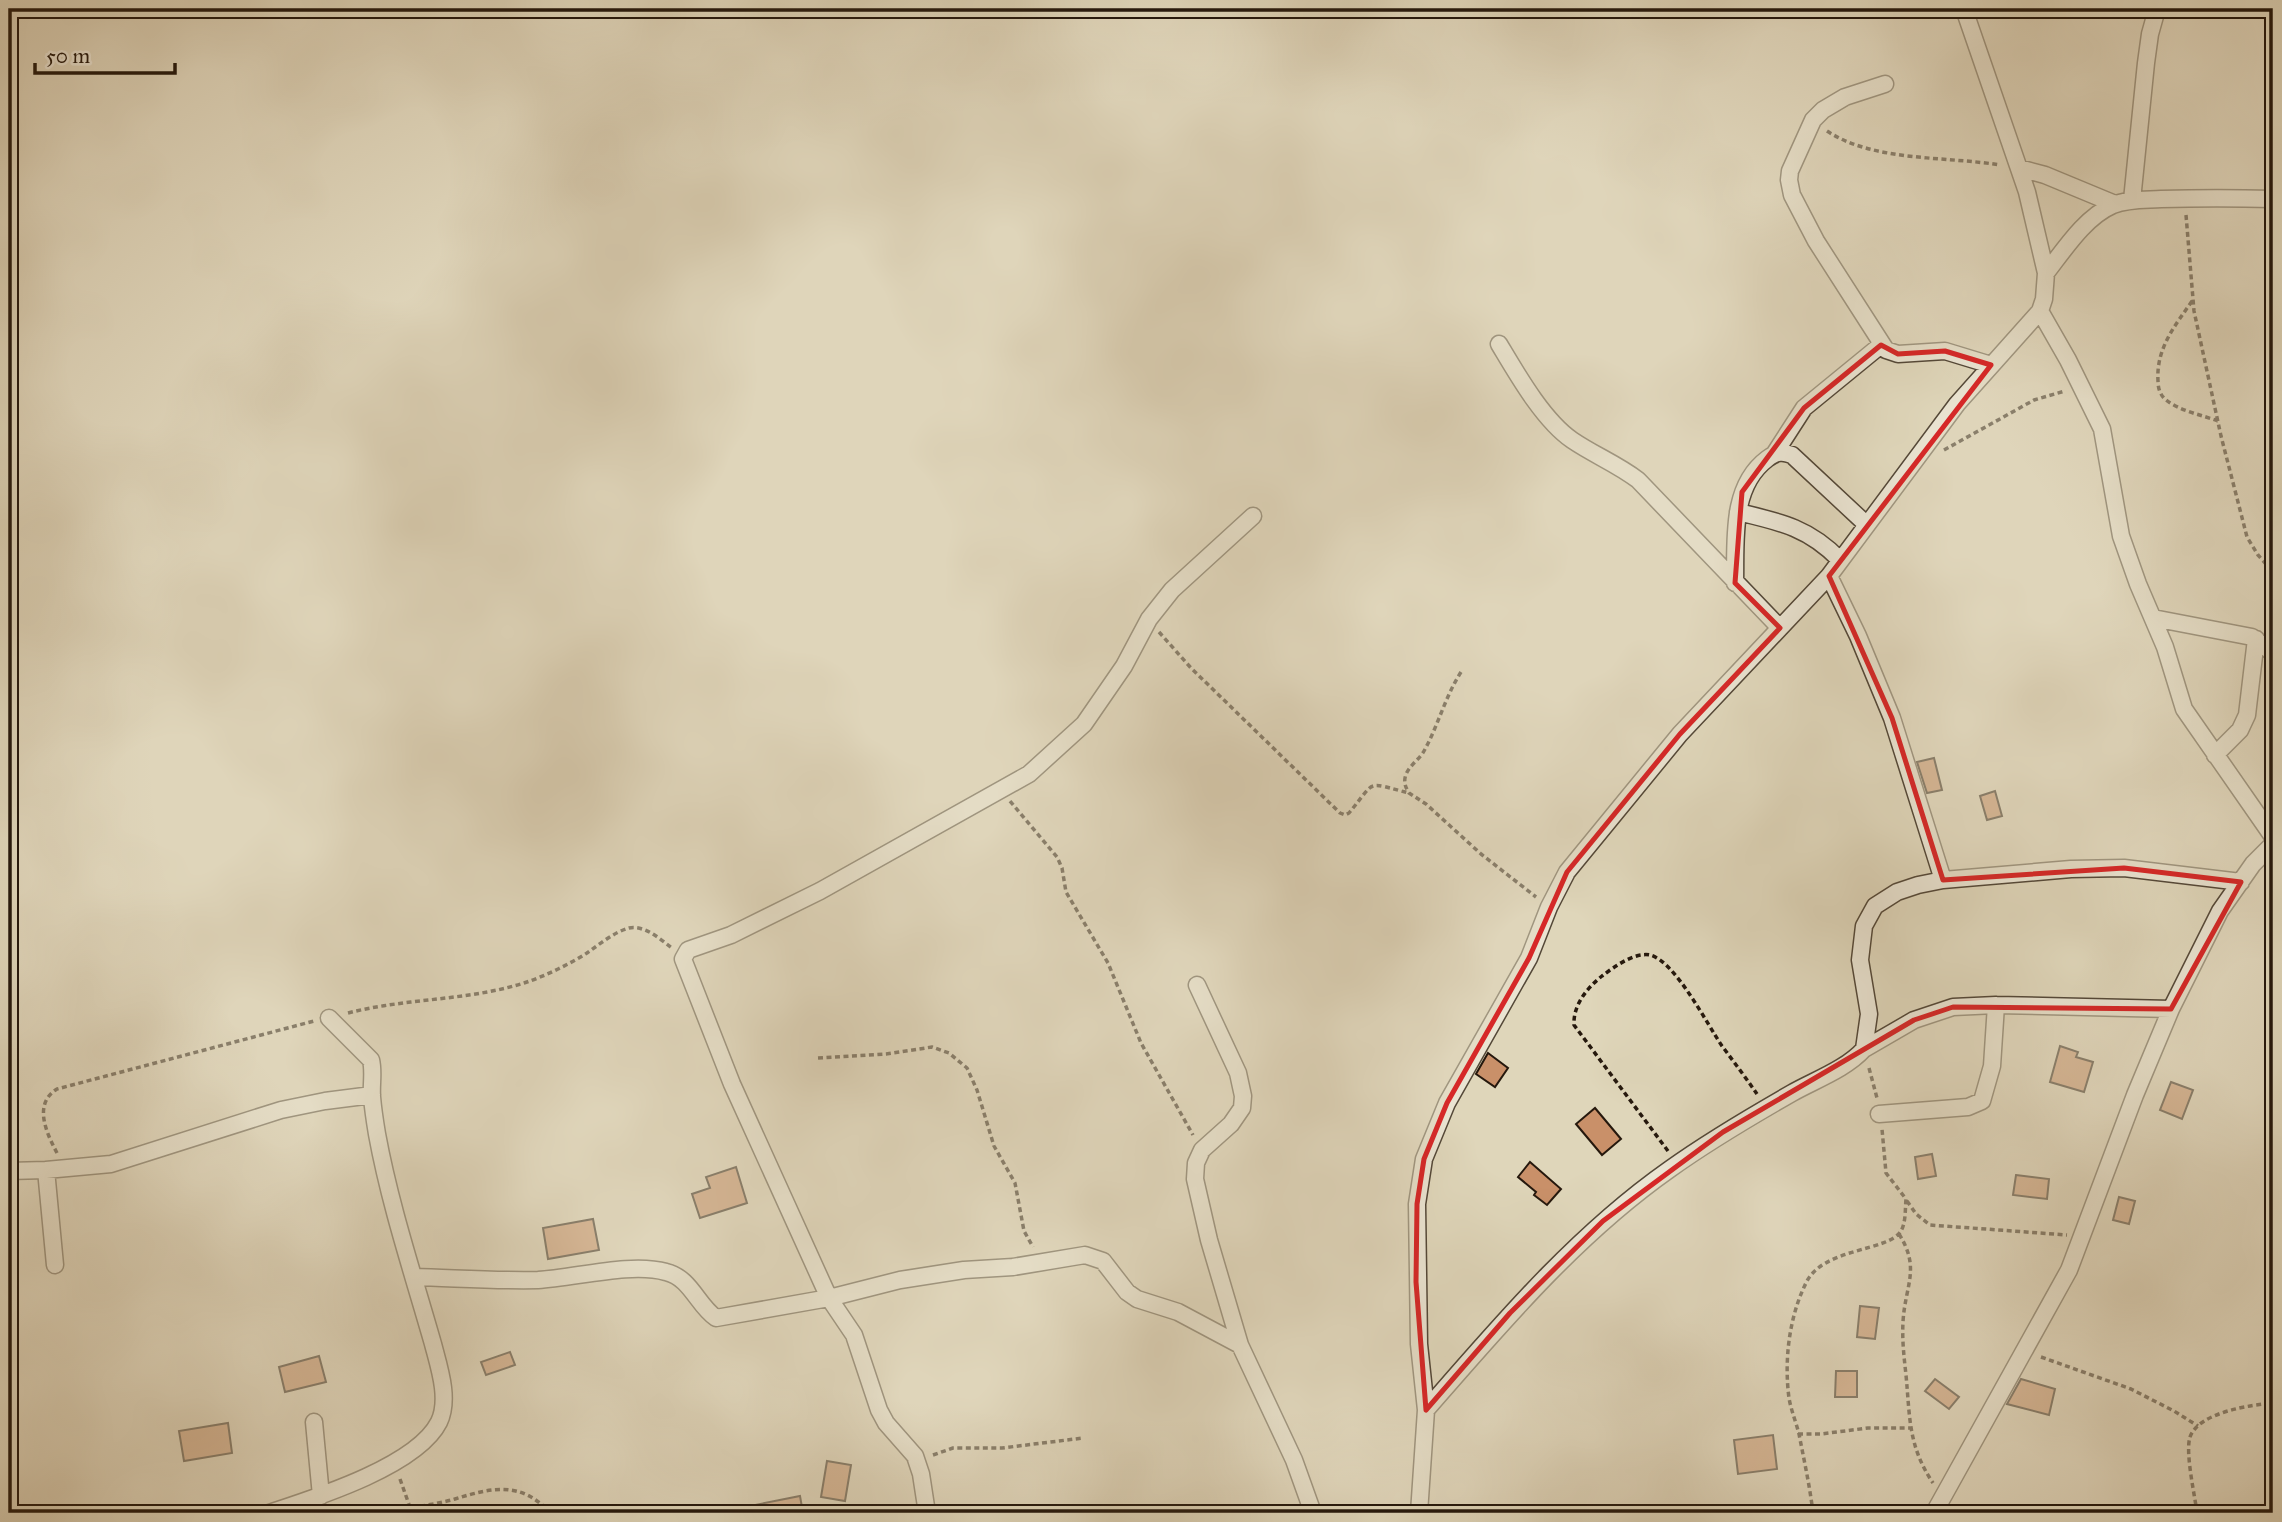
<svg xmlns="http://www.w3.org/2000/svg" width="2282" height="1522" font-family="'IM FELL Great Primer',serif">
	<style>
		.building { fill: #c99069; stroke: #25180d; stroke-width: 2 }
		.lines { fill: none; stroke-linecap: round; stroke-linejoin: round }
		.minor-casing { stroke: #544838; stroke-width: 19 }
		.path { stroke: #25180d; stroke-width: 3.5; stroke-dasharray: 5 3.5; stroke-linecap: butt }
		.minor { stroke: #eae4d2; stroke-width: 16 }
		.marked { fill: none; stroke: #d62828; stroke-width: 5; stroke-linejoin: round }
	</style>
	<rect width="100%" height="100%" fill="#dfd6ba"/>
	<filter id="stains"><feTurbulence type="fractalNoise" baseFrequency=".00286" numOctaves="4"/><feColorMatrix values="0 0 0 0 .2 0 0 0 0 .09 0 0 0 0 .02 0 0 0 .5 -.17"/></filter>
	<radialGradient id="worn" r=".72"><stop offset=".6" stop-color="#630" stop-opacity="0"/><stop offset="1" stop-color="#630" stop-opacity=".3"/></radialGradient>
	<path class="building" d="M1934,758L1942,790L1927,793L1917,762Z
		M1995,791L2002,816L1987,820L1980,796Z
		M2060,1046L2078,1052L2076,1057L2093,1062L2084,1092L2050,1082Z
		M1488,1053L1508,1068L1495,1087L1476,1074Z
		M2171,1082L2193,1090L2182,1119L2160,1110Z
		M1595,1108L1621,1139L1602,1155L1576,1124Z
		M1932,1154L1936,1176L1918,1179L1915,1157Z
		M1530,1162L1561,1189L1547,1205L1534,1195L1536,1192L1518,1177Z
		M736,1167L747,1203L700,1218L692,1194L710,1188L706,1177Z
		M2016,1175L2049,1179L2047,1199L2013,1195Z
		M2119,1197L2135,1201L2129,1224L2113,1220Z
		M593,1219L599,1250L548,1259L543,1228Z
		M1860,1306L1879,1308L1875,1339L1857,1337Z
		M510,1352L515,1365L486,1375L481,1362Z
		M319,1356L326,1382L285,1392L279,1367Z
		M1836,1371H1857V1397H1835Z
		M1935,1379L1959,1397L1949,1409L1925,1391Z
		M2021,1379L2055,1389L2049,1415L2007,1404Z
		M228,1423L232,1453L184,1461L179,1431Z
		M1773,1435L1777,1469L1738,1474L1734,1440Z
		M827,1461L851,1465L845,1501L821,1497Z
		M800,1496L803,1513H751L750,1506Z"/>
	<g class="lines">
		<defs>
			<path id="minor" d="M1885,84L1845,97L1823,110L1813,120L1790,171L1789,180L1792,195L1816,241L1886,350L1898,354L1945,351L1991,365
				M2019,168L2045,175L2115,204
				M2132,200L2146,63L2150,34L2157,9
				M2046,273C2064,250 2085,217 2113,205C2128,199 2145,200 2161,199C2198,198 2236,198 2273,199
				M2040,311L2068,360L2102,429L2121,536L2138,584L2165,647L2184,709L2273,837
				M1499,344C1517,374 1543,420 1572,440C1594,455 1617,464 1638,480L1780,628
				M1775,453L1804,408L1881,345
				M1738,512C1781,522 1809,528 1840,560
				M1829,576L1858,636L1892,718L1943,880
				M1735,583C1736,541 1730,487 1767,459C1776,452 1782,451 1792,455L1867,525
				M2153,618L2252,637L2273,653
				M2215,755L2240,730L2247,715L2256,639
				M1197,985L1238,1073L1243,1096L1242,1108L1231,1124L1202,1150L1196,1163L1195,1179L1209,1240L1240,1345L1294,1460L1313,1513
				M1864,1049L1914,1020L1953,1007L1996,1005L2171,1009
				M1879,1114L1968,1107L1982,1101L1992,1066L1996,1005
				M46,1170L55,1265
				M9,1171L46,1170L111,1164L281,1110L325,1101L372,1095
				M414,1277C455,1278 496,1281 538,1280C575,1278 631,1262 666,1272C691,1278 697,1305 716,1318L829,1298L900,1280L964,1270L1013,1267L1085,1255L1103,1261L1127,1292L1137,1299L1178,1312L1240,1345
				M1426,1410C1501,1324 1576,1235 1670,1169C1709,1141 1750,1117 1792,1093C1815,1080 1846,1069 1864,1049L1869,1014L1860,960L1864,926L1875,906L1897,892L1918,885L1943,880L2071,869L2124,868L2241,882
				M314,1422L321,1496
				M269,1513C315,1498 417,1466 439,1422C450,1399 439,1367 433,1344C413,1274 390,1205 377,1134C375,1122 373,1109 372,1097C371,1084 374,1072 371,1060L329,1018
				M927,1513L921,1474L915,1456L886,1423L879,1410L854,1335L829,1298L732,1084L683,959L688,950L731,935L820,891L1029,774L1084,724L1124,666L1149,619L1172,590L1253,516
				M1419,1513L1426,1410L1419,1344L1417,1204L1424,1159L1447,1103L1529,958L1549,907L1567,872L1680,734L1829,576L1957,404L2040,311L2044,299L2046,273L2027,192L1964,9
				M1934,1513L2069,1270L2135,1095L2171,1009L2220,911L2253,864L2273,844"/>
		</defs>
		<use href="#minor" class="minor-casing"/>
		<path class="path" d="M1827,131C1874,162 1945,156 2000,165
			M2186,215L2194,311L2221,436L2247,537L2258,555L2273,572
			M2192,301C2175,326 2156,348 2158,381C2158,388 2160,395 2166,400C2180,411 2202,415 2218,421
			M1944,450L2034,400L2065,391
			M1159,632L1191,668L1340,813L1345,815L1349,813C1377,779 1365,782 1409,793
			M1461,672C1445,697 1438,726 1424,751C1419,760 1407,767 1405,778C1404,784 1406,788 1409,793L1426,804L1481,854L1536,897
			M1010,801L1057,857L1062,868L1066,892L1108,963L1141,1043L1193,1135
			M348,1013C406,998 467,1001 524,983C545,976 568,965 587,953C600,944 614,932 629,928C645,925 660,939 672,948
			M818,1058L886,1054L932,1047L949,1053L967,1068L977,1090L994,1146L1015,1183L1024,1231L1033,1247
			M1869,1068L1877,1098
			M1668,1151L1574,1025C1573,1005 1587,988 1602,976C1614,967 1634,952 1650,955C1675,961 1707,1024 1722,1046C1734,1062 1746,1078 1757,1094
			M57,1153C46,1132 33,1104 57,1089L314,1021
			M1907,1201L1916,1214L1930,1225L2067,1235
			M1899,1234C1921,1269 1905,1285 1903,1322C1902,1340 1904,1357 1906,1375C1910,1417 1908,1446 1933,1483
			M2041,1357L2131,1389L2174,1411L2198,1426
			M1798,1434H1821L1868,1428H1911
			M933,1455L953,1448H1002L1083,1438
			M400,1479L412,1513
			M412,1508C426,1505 441,1503 455,1499C491,1488 521,1480 550,1513
			M1813,1513C1810,1487 1804,1460 1799,1434C1796,1422 1791,1410 1789,1398C1784,1361 1789,1317 1806,1283C1823,1247 1888,1252 1901,1231C1906,1222 1905,1210 1906,1199L1886,1173L1882,1129
			M2197,1513C2195,1496 2185,1453 2190,1437C2199,1412 2251,1405 2273,1403"/>
		<use href="#minor" class="minor"/>
	</g>
	<path d="M0 0H2282V1522H0ZM1881,345L1898,354L1945,351L1991,365L1829,576L1892,718L1943,880L2124,868L2241,882L2171,1009L1953,1007L1914,1020L1723,1132L1603,1221L1510,1313L1426,1410L1416,1282L1417,1204L1424,1159L1447,1103L1529,958L1567,872L1680,734L1780,628L1735,583L1742,492L1804,408Z" fill="#dfd6ba" fill-opacity=".55" fill-rule="evenodd"/>
	<path class="marked" d="M1881,345L1898,354L1945,351L1991,365L1829,576L1892,718L1943,880L2124,868L2241,882L2171,1009L1953,1007L1914,1020L1723,1132L1603,1221L1510,1313L1426,1410L1416,1282L1417,1204L1424,1159L1447,1103L1529,958L1567,872L1680,734L1780,628L1735,583L1742,492L1804,408Z"/>
	<rect width="2282" height="1522" fill="none" stroke="#dfd6ba" stroke-width="35"/>
	<rect x="10" y="10" width="2261" height="1501" fill="none" stroke="#25180d" stroke-width="3.5"/>
	<rect x="18" y="18" width="2247" height="1487" fill="none" stroke="#25180d" stroke-width="2"/>
	<path d="M35 63v10h140v-10" fill="none" stroke="#25180d" stroke-width="3.5"/>
	<text x="46" y="63" font-size="21" fill="#25180d" stroke="#eae4d2" stroke-width="5" paint-order="stroke">50 m</text>
	<rect width="100%" height="100%" filter="url(#stains)"/>
	<rect width="100%" height="100%" fill="url(#worn)"/>
</svg>
